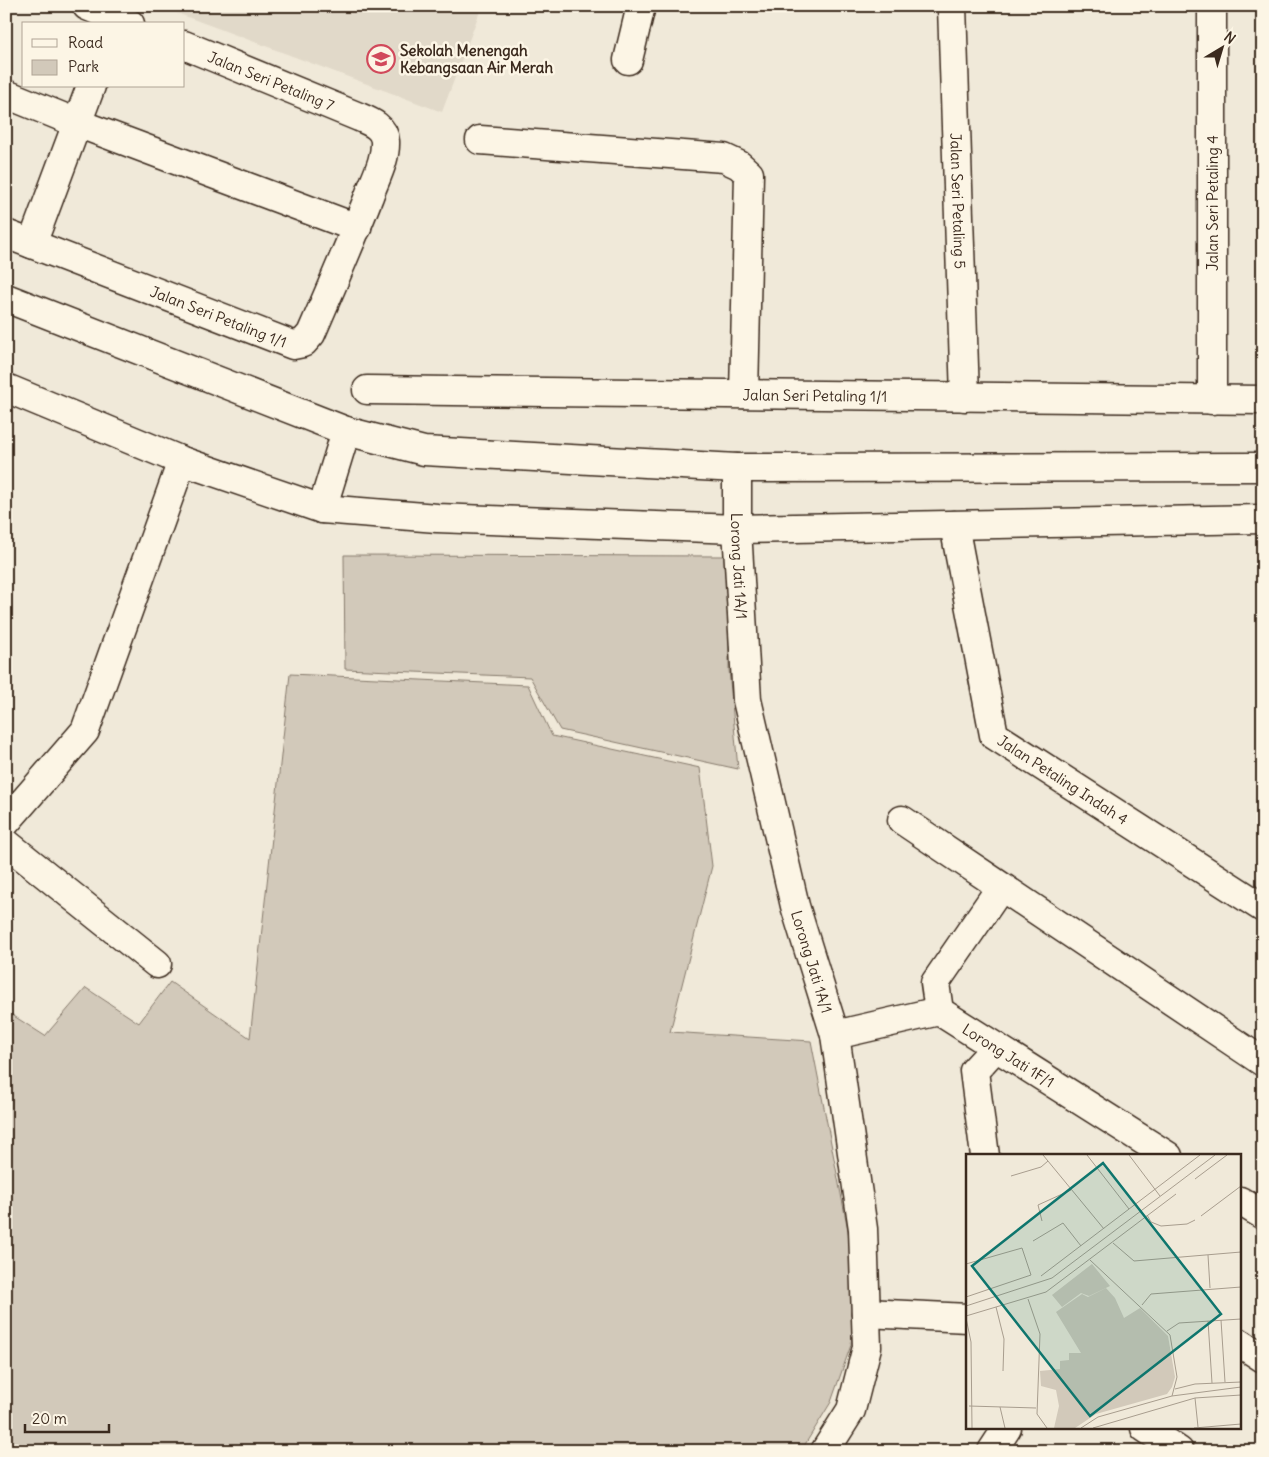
<svg xmlns="http://www.w3.org/2000/svg" width="1269" height="1457" font-family="Delius,sans-serif">
	<style>
		.built { fill: #e1d9c9 }
		.green { fill: #d2c9ba; stroke: #867a6c }
		.lines { fill: none; stroke-linecap: round; stroke-linejoin: round }
		.minor-casing { stroke: #3b2a1e; stroke-width: 31 }
		.minor { stroke: #fcf5e5; stroke-width: 28 }
		.labels { text-anchor: middle; dominant-baseline: central; stroke-width: 5; stroke-linejoin: round; paint-order: stroke }
		.poi-label { font-size: 15px; font-weight: bold; fill: #3b2a1e; stroke: #fcf5e5; text-anchor: start }
		.street-label { font-size: 15px; fill: #3b2a1e; stroke: #fcf5e5 }
		.inset-road { fill: none; stroke: #a89d8e; stroke-width: 1 }
		.view { fill: #0f766e; fill-opacity: 0.15; stroke: #0f766e; stroke-width: 2.5 }
		.inset-edge { fill: none; stroke: #3b2a1e; stroke-width: 2.5 }
	</style>
	<rect width="100%" height="100%" fill="#f0e9d9"/>
	<filter id="ink" filterUnits="userSpaceOnUse"><feTurbulence type="fractalNoise" baseFrequency=".02" numOctaves="2"/><feDisplacementMap in="SourceGraphic" scale="10" xChannelSelector="R" yChannelSelector="G"/><feConvolveMatrix kernelMatrix="1 2 1 2 8 2 1 2 1" color-interpolation-filters="sRGB"/></filter>
	<g filter="url(#ink)">
		<path class="built" d="M158,6H482L442,112Z"/>
		<path class="green" d="M344,555L729,556V670L738,769L560,730L530,677L345,669Z
			M290,674L528,685L552,736L700,768L712,866L670,1032L811,1041L847,1225L857,1285L851,1345L831,1402L801,1451H6V1011L45,1036L86,988L139,1023L170,982L250,1038Z"/>
		<g class="lines">
			<defs>
				<g id="minor">
					<path d="M87,6L130,24"/>
					<path id="s1" d="M952,6L965,397"/>
					<path d="M1212,6V400"/>
					<path d="M628,60L641,6"/>
					<path d="M6,94L77,123L357,228"/>
					<path d="M480,140L724,158L739,165L749,174L744,394"/>
					<path id="s2" d="M6,234L293,345L303,343L311,334C331,288 351,242 369,196C375,179 386,160 385,141C384,127 371,122 359,117L184,45"/>
					<path d="M32,244L91,86"/>
					<path d="M6,298L346,431L424,451L737,468L1263,467"/>
					<path d="M6,388L182,461L322,509L437,518L737,529L1263,519"/>
					<path id="s3" d="M367,390L1263,400"/>
					<path id="s4" d="M737,468V529L747,700L795,906L835,1035L863,1229L867,1347L851,1410L825,1451"/>
					<path d="M322,509L346,431"/>
					<path id="s5" d="M954,525L994,735L1263,908"/>
					<path d="M902,820L1263,1062"/>
					<path d="M6,822L85,731L182,461"/>
					<path d="M6,843L157,964"/>
					<path d="M939,1011L935,983L1001,887"/>
					<path id="s6" d="M835,1035L939,1011L1168,1156"/>
					<path d="M985,1156L974,1071L996,1047"/>
					<path d="M1240,1201L1263,1215"/>
					<path d="M866,1313L968,1318"/>
					<path d="M1240,1343L1263,1358"/>
					<path d="M1145,1428L1179,1451"/>
					<path d="M992,1451L1007,1428"/>
				</g>
			</defs>
			<use href="#minor" class="minor-casing"/>
			<use href="#minor" class="minor"/>
		</g>
	</g>
	<defs>
		<symbol id="school-ring" viewBox="-11 -11 22 22"><circle r="9.5" fill="#fcf5e5" stroke="#d1495b" stroke-width="1.5"/><path d="M0-5L7-2L0 1L-7-2ZM-4 1L0 2.5L4 1V4Q0 6-4 4Z" fill="#d1495b"/></symbol>
	</defs>
	<g fill-rule="evenodd">
		<use href="#school-ring" x="365" y="43" width="32" height="32"/>
	</g>
	<g class="labels">
		<g class="poi-label">
			<text x="400" y="50">Sekolah Menengah<tspan x="400" dy="17">Kebangsaan Air Merah</tspan></text>
		</g>
		<g class="street-label">
			<text transform="translate(271 81) rotate(22)">Jalan Seri Petaling 7</text>
			<text stroke="none"><textPath href="#s1" startOffset="195">Jalan Seri Petaling 5</textPath></text>
			<text transform="translate(1212 203) rotate(-90)">Jalan Seri Petaling 4</text>
			<text stroke="none"><textPath href="#s2" startOffset="228">Jalan Seri Petaling 1/1</textPath></text>
			<text stroke="none"><textPath href="#s3" startOffset="448">Jalan Seri Petaling 1/1</textPath></text>
			<text stroke="none"><textPath href="#s4" startOffset="98">Lorong Jati 1A/1</textPath></text>
			<text stroke="none"><textPath href="#s5" startOffset="296">Jalan Petaling Indah 4</textPath></text>
			<text stroke="none"><textPath href="#s4" startOffset="502">Lorong Jati 1A/1</textPath></text>
			<text stroke="none"><textPath href="#s6" startOffset="189">Lorong Jati 1F/1</textPath></text>
		</g>
	</g>
	<g transform="translate(966 1154)">
		<rect width="275" height="275" fill="#f0e9d9"/>
		<path d="M126,110L144,132L123,142L115,139L96,153L86,141ZM140,134L149,144L158,164L174,154L202,182L209,223L206,233L201,240L130,260L109,274H88L93,252L90,236L75,232L74,217L94,215V207L103,206V199H115L90,158L116,140L122,143Z" fill="#d2c9ba"/>
		<path class="inset-road" d="M77,1L138,75M121,1L163,55M163,1L194,42M45,22L75,13L82,7M229,25L261,1M181,61L185,68L195,72L221,70L229,66M235,62L275,32M76,67L72,51L105,36M67,87L97,69L115,92M147,89L168,107L275,98M242,101L244,134M124,106L204,181L211,223L206,242M0,110L56,94L65,121L0,143M75,122L234,1M62,145L74,180L71,260L81,274M176,151L185,140L275,133M0,152L86,124L249,1M30,153L38,185L37,217M0,162L80,138L210,40M0,164L5,188L6,274M255,166L259,228M242,167L246,229M201,177L213,169L275,165M209,235L229,230L275,228M229,244L232,273M3,252L70,254M34,253L39,274M115,274L132,263L206,242L275,233M127,274L229,244L275,241M228,274L275,270"/>
		<path class="view" d="M137,9L255,160L124,262L6,112Z"/>
		<rect width="275" height="275" class="inset-edge"/>
	</g>
	<rect width="1269" height="1457" fill="none" stroke="#fcf5e5" stroke-width="25"/>
	<rect x="12" y="12" width="1244" height="1432" fill="none" stroke="#3b2a1e" stroke-width="2" filter="url(#ink)"/>
	<rect x="22" y="22" width="162" height="65" fill="#fcf5e5" stroke="#afa495"/>
	<rect x="32" y="39" width="25" height="8" fill="#fcf5e5" stroke="#afa495"/>
	<text x="68" y="48" font-size="15" fill="#3b2a1e">Road</text>
	<rect x="32" y="60" width="25" height="15" fill="#d2c9ba" stroke="#afa495"/>
	<text x="68" y="72" font-size="15" fill="#3b2a1e">Park</text>
	<g transform="translate(1222 48) rotate(38)" stroke="#fcf5e5" stroke-width="4" paint-order="stroke">
	<path d="M0-4L9 19L0 12L-9 19Z" fill="#3b2a1e"/>
	<text y="-8" font-size="14" font-weight="bold" text-anchor="middle" fill="#3b2a1e">N</text>
	</g>
	<path d="M25 1424v8h84v-8" fill="none" stroke="#3b2a1e" stroke-width="2.5"/>
	<text x="32" y="1424" font-size="15" fill="#3b2a1e" stroke="#fcf5e5" stroke-width="4" paint-order="stroke">20 m</text>
</svg>
